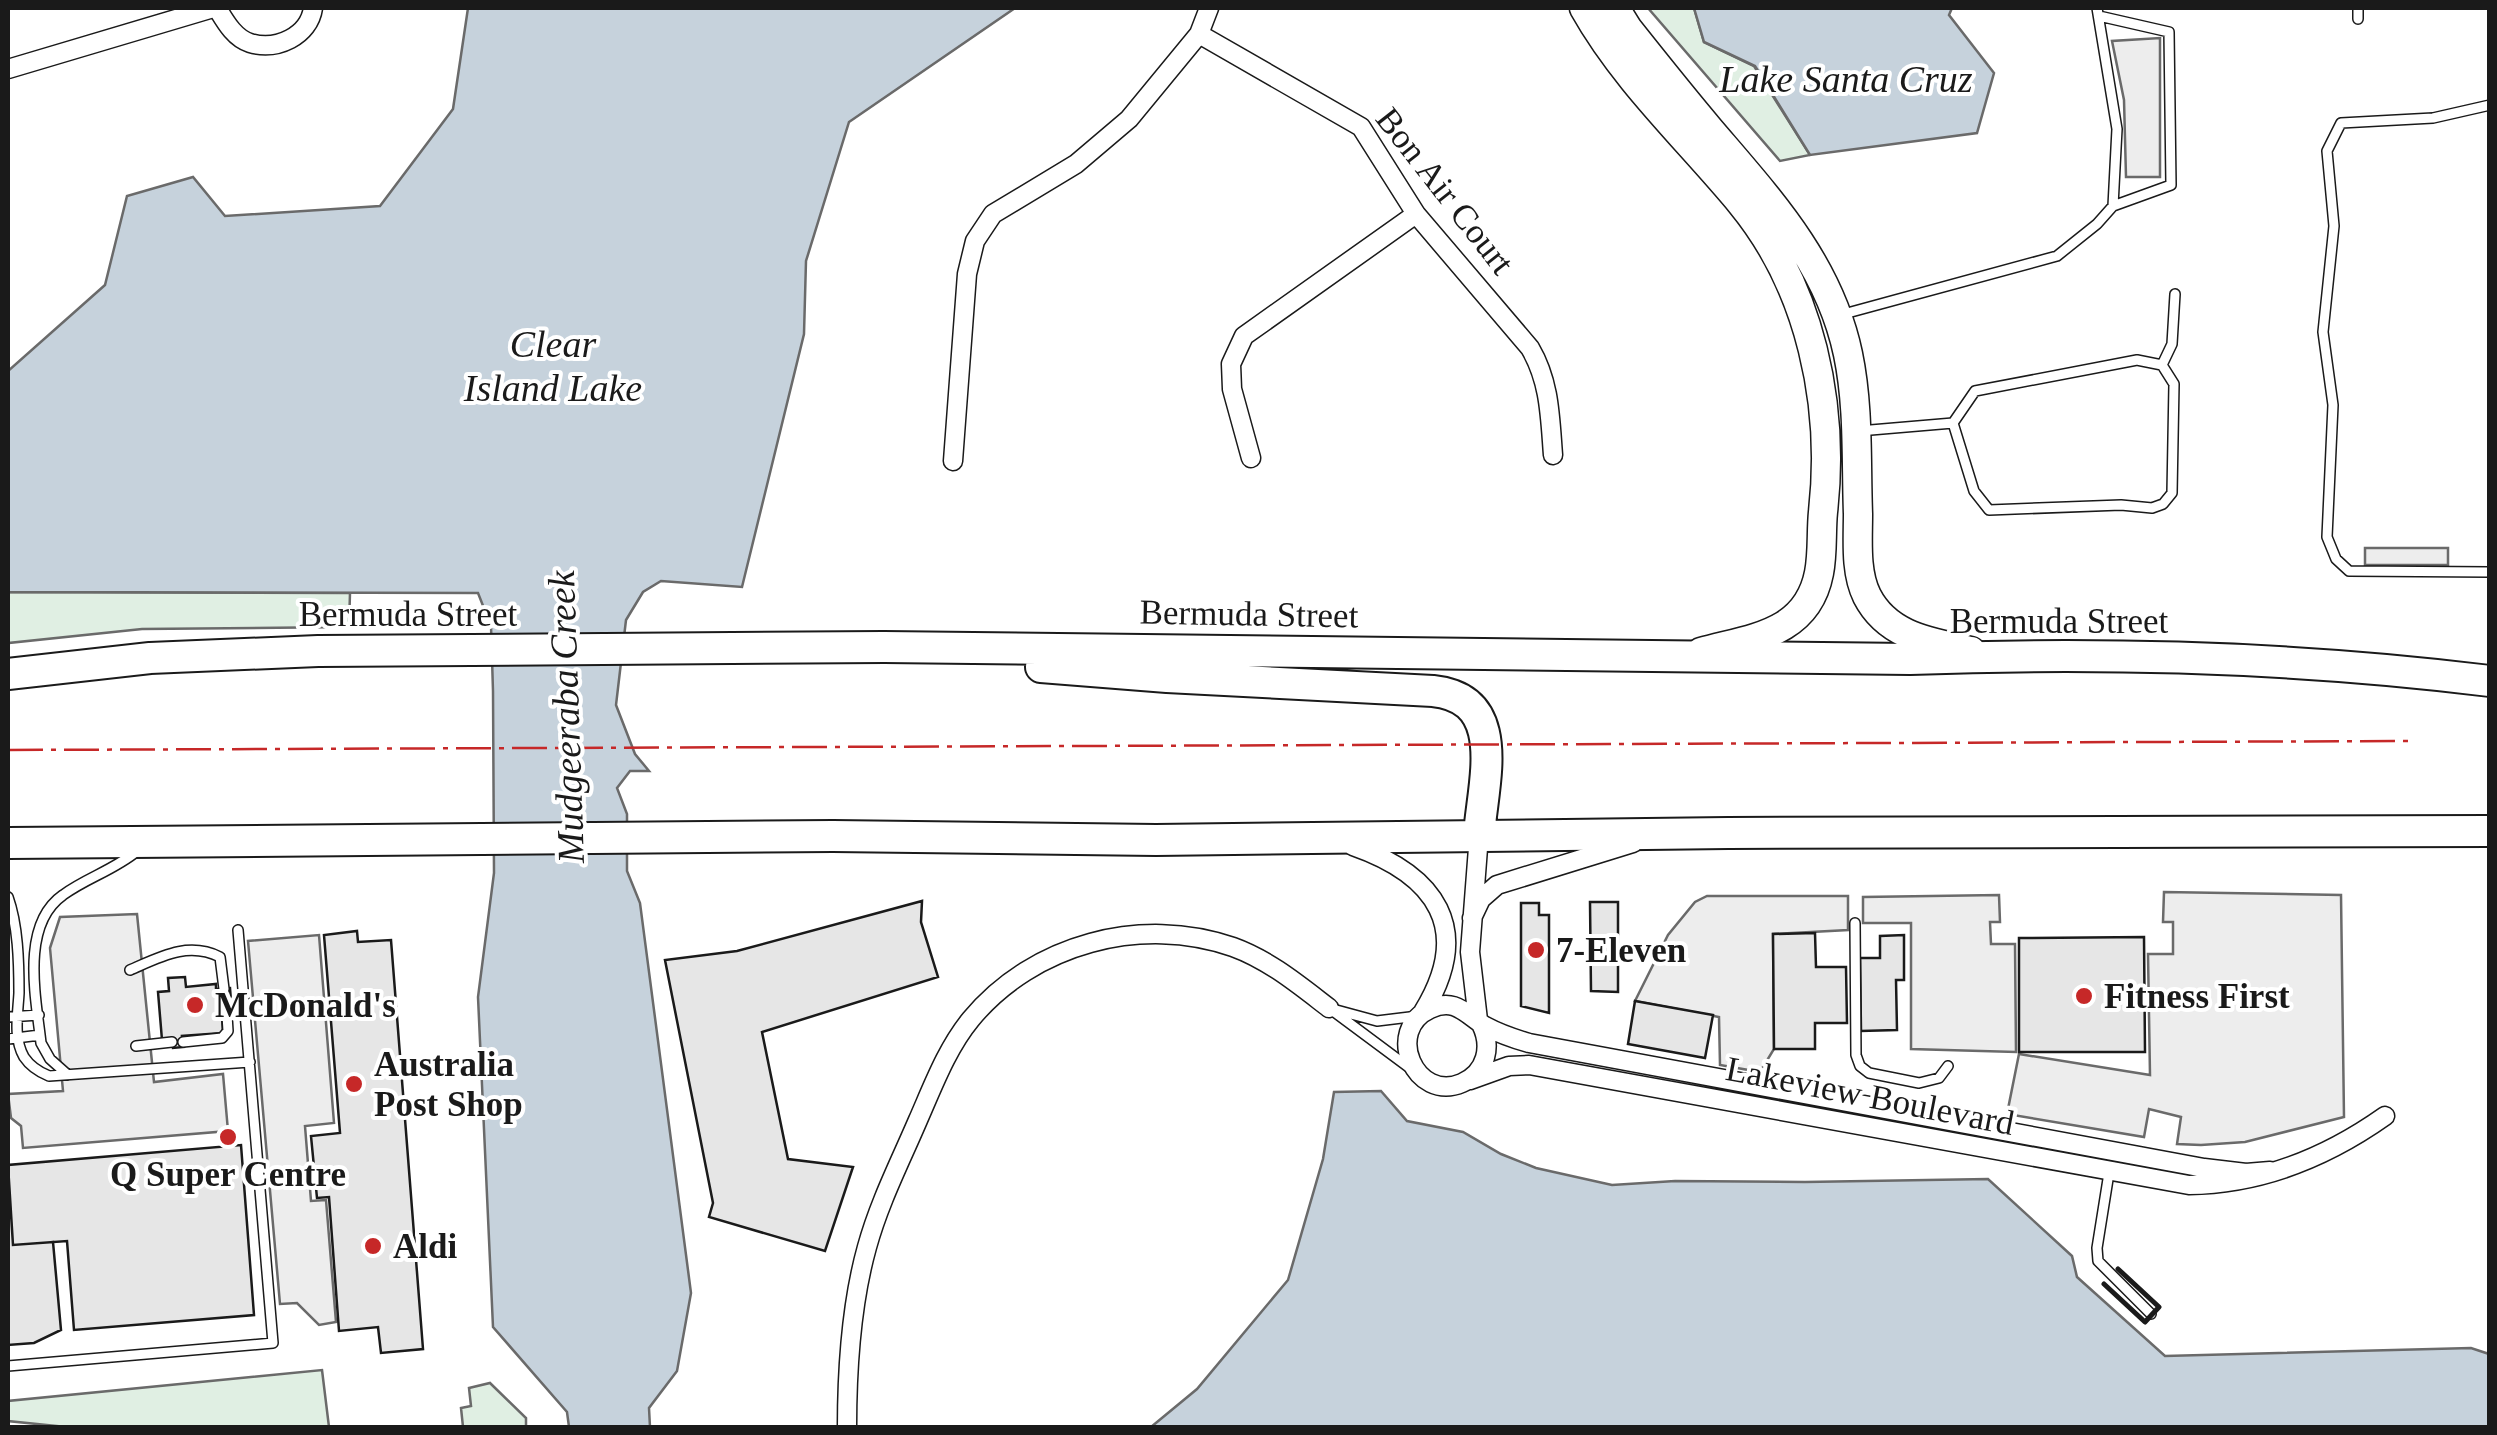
<svg xmlns="http://www.w3.org/2000/svg" width="2497" height="1435" font-family="'Times New Roman',serif">
	<style>
		.green { fill: #e0efe3; stroke: #6a6a6a; stroke-width: 2.5 }
		.parking { fill: #ededed; stroke: #6a6a6a; stroke-width: 2.5 }
		.water { fill: #c6d2dc; stroke: #6a6a6a; stroke-width: 2.5 }
		.building { fill: #e6e6e6; stroke: #1a1a1a; stroke-width: 2.5 }
		.lines { fill: none; stroke-linecap: round; stroke-linejoin: round }
		.lane-casing { stroke: #1a1a1a; stroke-width: 12 }
		.street-casing { stroke: #1a1a1a; stroke-width: 21 }
		.secondary-casing { stroke: #1a1a1a; stroke-width: 31 }
		.primary-casing { stroke: #1a1a1a; stroke-width: 34 }
		.lane { stroke: #fff; stroke-width: 9 }
		.street { stroke: #fff; stroke-width: 18 }
		.secondary { stroke: #fff; stroke-width: 28 }
		.primary { stroke: #fff; stroke-width: 30 }
		.wall { stroke: #1a1a1a; stroke-width: 5 }
		.power { stroke: #c62828; stroke-width: 2.5; stroke-dasharray: 35 8 5 8; stroke-linecap: butt }
		.poi-dot { fill: #c62828; stroke: #fff; stroke-width: 4 }
		.labels { text-anchor: middle; dominant-baseline: central; stroke-width: 8; stroke-linejoin: round; paint-order: stroke }
		.street-label { font-size: 35px; fill: #1a1a1a; stroke: #fff }
		.poi-label { font-size: 35px; font-weight: bold; fill: #1a1a1a; stroke: #fff; text-anchor: start }
		.water-label { font-size: 38px; font-style: italic; fill: #1a1a1a; stroke: #fff }
	</style>
	<rect width="100%" height="100%" fill="#fff"/>
	<path class="green" d="M1648,8H1694L1704,42L1754,66L1810,155L1780,161Z
		M8,592L350,593L349,627L142,629L8,643Z
		M322,1370L329,1427L76,1428L8,1421V1401Z
		M490,1383L526,1418V1427H463L461,1408L471,1406L469,1388Z"/>
	<path class="parking" d="M2160,38V177H2126L2124,100L2112,41Z
		M2365,548H2448V565H2365Z
		M2164,892L2341,895L2344,1117L2245,1142L2201,1145L2177,1144L2181,1117L2149,1109L2144,1137L2007,1114L2019,1054L2150,1075L2148,954H2173V922H2163Z
		M1999,895L2000,922H1990L1991,944H2015L2016,1052L1911,1049V923H1863V897Z
		M1707,896H1848V930L1773,934L1774,1049L1760,1072L1720,1065L1719,1017L1635,1001L1668,935L1695,902Z
		M137,914L154,1082L223,1074L228,1131L23,1148L21,1126L11,1118L8,1094L63,1091L50,948L60,917Z
		M319,935L334,1123L305,1126L311,1201L326,1200L336,1322L319,1325L297,1303L280,1304L248,941Z"/>
	<path class="water" d="M468,8H1015L849,122L806,261L804,334L742,587L661,581L643,592L626,620L616,705L635,754L649,771H630L617,788L627,814V871L640,903L691,1293L677,1371L649,1408L650,1427H569L567,1412L493,1327L478,997L494,873L493,691L491,626L478,593L8,592V371L105,285L127,196L193,177L225,216L380,206L453,109Z
		M1694,8H1952L1949,15L1994,73L1977,133L1810,155L1755,66L1704,42Z
		M1381,1091L1407,1121L1463,1132L1501,1154L1536,1168L1612,1185L1675,1181L1805,1182L1988,1179L2072,1256L2077,1277L2165,1356L2471,1348L2489,1354V1427H1151L1197,1389L1288,1280L1323,1159L1334,1092Z"/>
	<path class="building" d="M922,901L921,922L938,977L762,1032L788,1159L853,1167L825,1251L709,1217L713,1203L665,960L737,951Z
		M1590,902H1618V992L1591,991Z
		M1521,903H1539V915H1549V1013L1521,1006Z
		M357,931L358,942L391,940L423,1349L381,1353L378,1327L339,1331L329,1197L317,1198L311,1136L340,1133L324,935Z
		M1815,933L1816,967H1846L1847,1023H1815V1049H1774L1773,934Z
		M1904,935V980H1896L1897,1030L1861,1031L1860,958H1880V936Z
		M2144,937L2145,1052H2019V938Z
		M185,977L186,987L216,984V989L230,988L232,1014L222,1015L223,1033L182,1036L184,1047L173,1048L172,1039L162,1040L158,992L169,991L168,978Z
		M1635,1001L1713,1015L1705,1058L1628,1044Z
		M241,1145L254,1315L74,1330L67,1241L13,1245L8,1165Z
		M8,1168L13,1245L53,1242L61,1330L34,1343L8,1345Z"/>
	<g class="lines">
		<defs>
			<path id="lane" d="M2097,8L2117,129L2113,206
				M2358,8V19
				M2490,105L2433,118L2341,123L2327,151L2334,226L2323,332L2333,405L2327,537L2336,559L2349,571L2490,572
				M1840,315L2057,256L2097,224L2113,206L2171,185L2169,32L2099,16
				M2137,360L2162,365L2174,384L2172,493L2163,504L2152,508L2121,505L1989,510L1974,491L1953,423L1975,391Z
				M2162,365L2172,344L2175,294
				M1859,431L1953,423
				M8,897C18,925 19,962 19,993C18,1013 13,1038 24,1057C30,1066 39,1072 49,1076L250,1062
				M1855,923L1856,1055L1860,1066L1869,1073L1919,1083L1939,1078L1948,1066
				M130,970C160,957 188,941 220,957L224,989
				M8,1017L39,1015
				M8,1039L40,1035
				M183,1042L222,1038L228,1031L227,1015
				M136,1046L172,1042
				M1411,1069L1329,1008L1377,1021L1418,1016
				M68,1075L50,1059L41,1043C36,998 20,925 63,895C86,878 114,870 137,851
				M2109,1173L2097,1248L2098,1261L2151,1314
				M8,1366L273,1343L238,930"/>
			<path id="street" d="M217,8C225,21 234,38 250,43C277,51 309,36 313,8
				M1199,34L1361,127L1416,214L1530,348C1550,382 1550,417 1553,455
				M8,69L213,8
				M1251,458L1232,389L1231,364L1244,336L1416,214
				M953,461L967,274L975,241L993,214L1076,164L1129,119L1199,34L1209,8
				M1353,846C1436,875 1474,929 1423,1012
				M1472,918L1481,899L1497,885L1633,843
				M1478,1020L1470,952L1479,835
				M1481,1024C1492,1046 1487,1072 1462,1083C1415,1103 1384,1030 1430,1009C1456,997 1466,1015 1485,1026C1498,1033 1515,1039 1529,1043L2204,1168L2246,1173L2270,1171
				M1470,1080L1509,1066L1529,1065L2189,1185C2260,1184 2327,1157 2385,1116
				M847,1428C847,1368 851,1304 867,1247C879,1203 900,1162 918,1120C933,1086 947,1048 971,1019C1033,944 1141,915 1233,947C1269,960 1299,985 1329,1008"/>
			<path id="secondary" d="M1584,8C1625,81 1688,139 1741,203C1811,288 1835,405 1823,512C1821,532 1823,553 1819,573C1807,635 1751,638 1701,652
				M1615,8L1628,29C1655,63 1682,97 1710,130C1768,198 1829,263 1848,354C1859,407 1856,460 1858,514C1858,540 1855,572 1867,596C1888,637 1931,642 1971,651"/>
			<path id="primary" d="M1041,667L1167,677L1433,691C1509,699 1483,781 1479,835
				M8,674L150,658L318,651L884,647L1910,659C2103,652 2298,657 2490,681
				M8,843L833,836L1156,840L1728,833L2490,831"/>
		</defs>
		<use href="#lane" class="lane-casing"/>
		<use href="#street" class="street-casing"/>
		<use href="#secondary" class="secondary-casing"/>
		<use href="#primary" class="primary-casing"/>
		<use href="#lane" class="lane"/>
		<use href="#street" class="street"/>
		<use href="#secondary" class="secondary"/>
		<use href="#primary" class="primary"/>
		<path class="wall" d="M2104,1284L2145,1322L2159,1307L2118,1269"/>
		<path class="power" d="M8,750L2414,741"/>
	</g>
	<g class="poi-dot">
		<circle cx="1536" cy="950" r="10"/>
		<circle cx="2084" cy="996" r="10"/>
		<circle cx="195" cy="1005" r="10"/>
		<circle cx="354" cy="1084" r="10"/>
		<circle cx="228" cy="1137" r="10"/>
		<circle cx="373" cy="1246" r="10"/>
	</g>
	<g class="labels">
		<g class="street-label">
			<text transform="translate(1445 191) rotate(52)">Bon Air Court</text>
			<text x="408" y="614">Bermuda Street</text>
			<text transform="translate(1249 614) rotate(1)">Bermuda Street</text>
			<text x="2059" y="621">Bermuda Street</text>
			<text transform="translate(1870 1096) rotate(11)">Lakeview Boulevard</text>
		</g>
		<g class="poi-label">
			<text x="1556" y="950">7-Eleven</text>
			<text x="2104" y="996">Fitness First</text>
			<text x="215" y="1005">McDonald's</text>
			<text x="374" y="1064">Australia<tspan x="374" dy="40">Post Shop</tspan></text>
			<text x="228" y="1174" text-anchor="middle">Q Super Centre</text>
			<text x="393" y="1246">Aldi</text>
		</g>
		<g class="water-label">
			<text x="1846" y="79">Lake Santa Cruz</text>
			<text x="553" y="344">Clear<tspan x="553" dy="44">Island Lake</tspan></text>
			<text transform="translate(566 717) rotate(-92)">Mudgeeraba Creek</text>
		</g>
	</g>
	<rect width="2497" height="1435" fill="none" stroke="#1a1a1a" stroke-width="20"/>
</svg>
